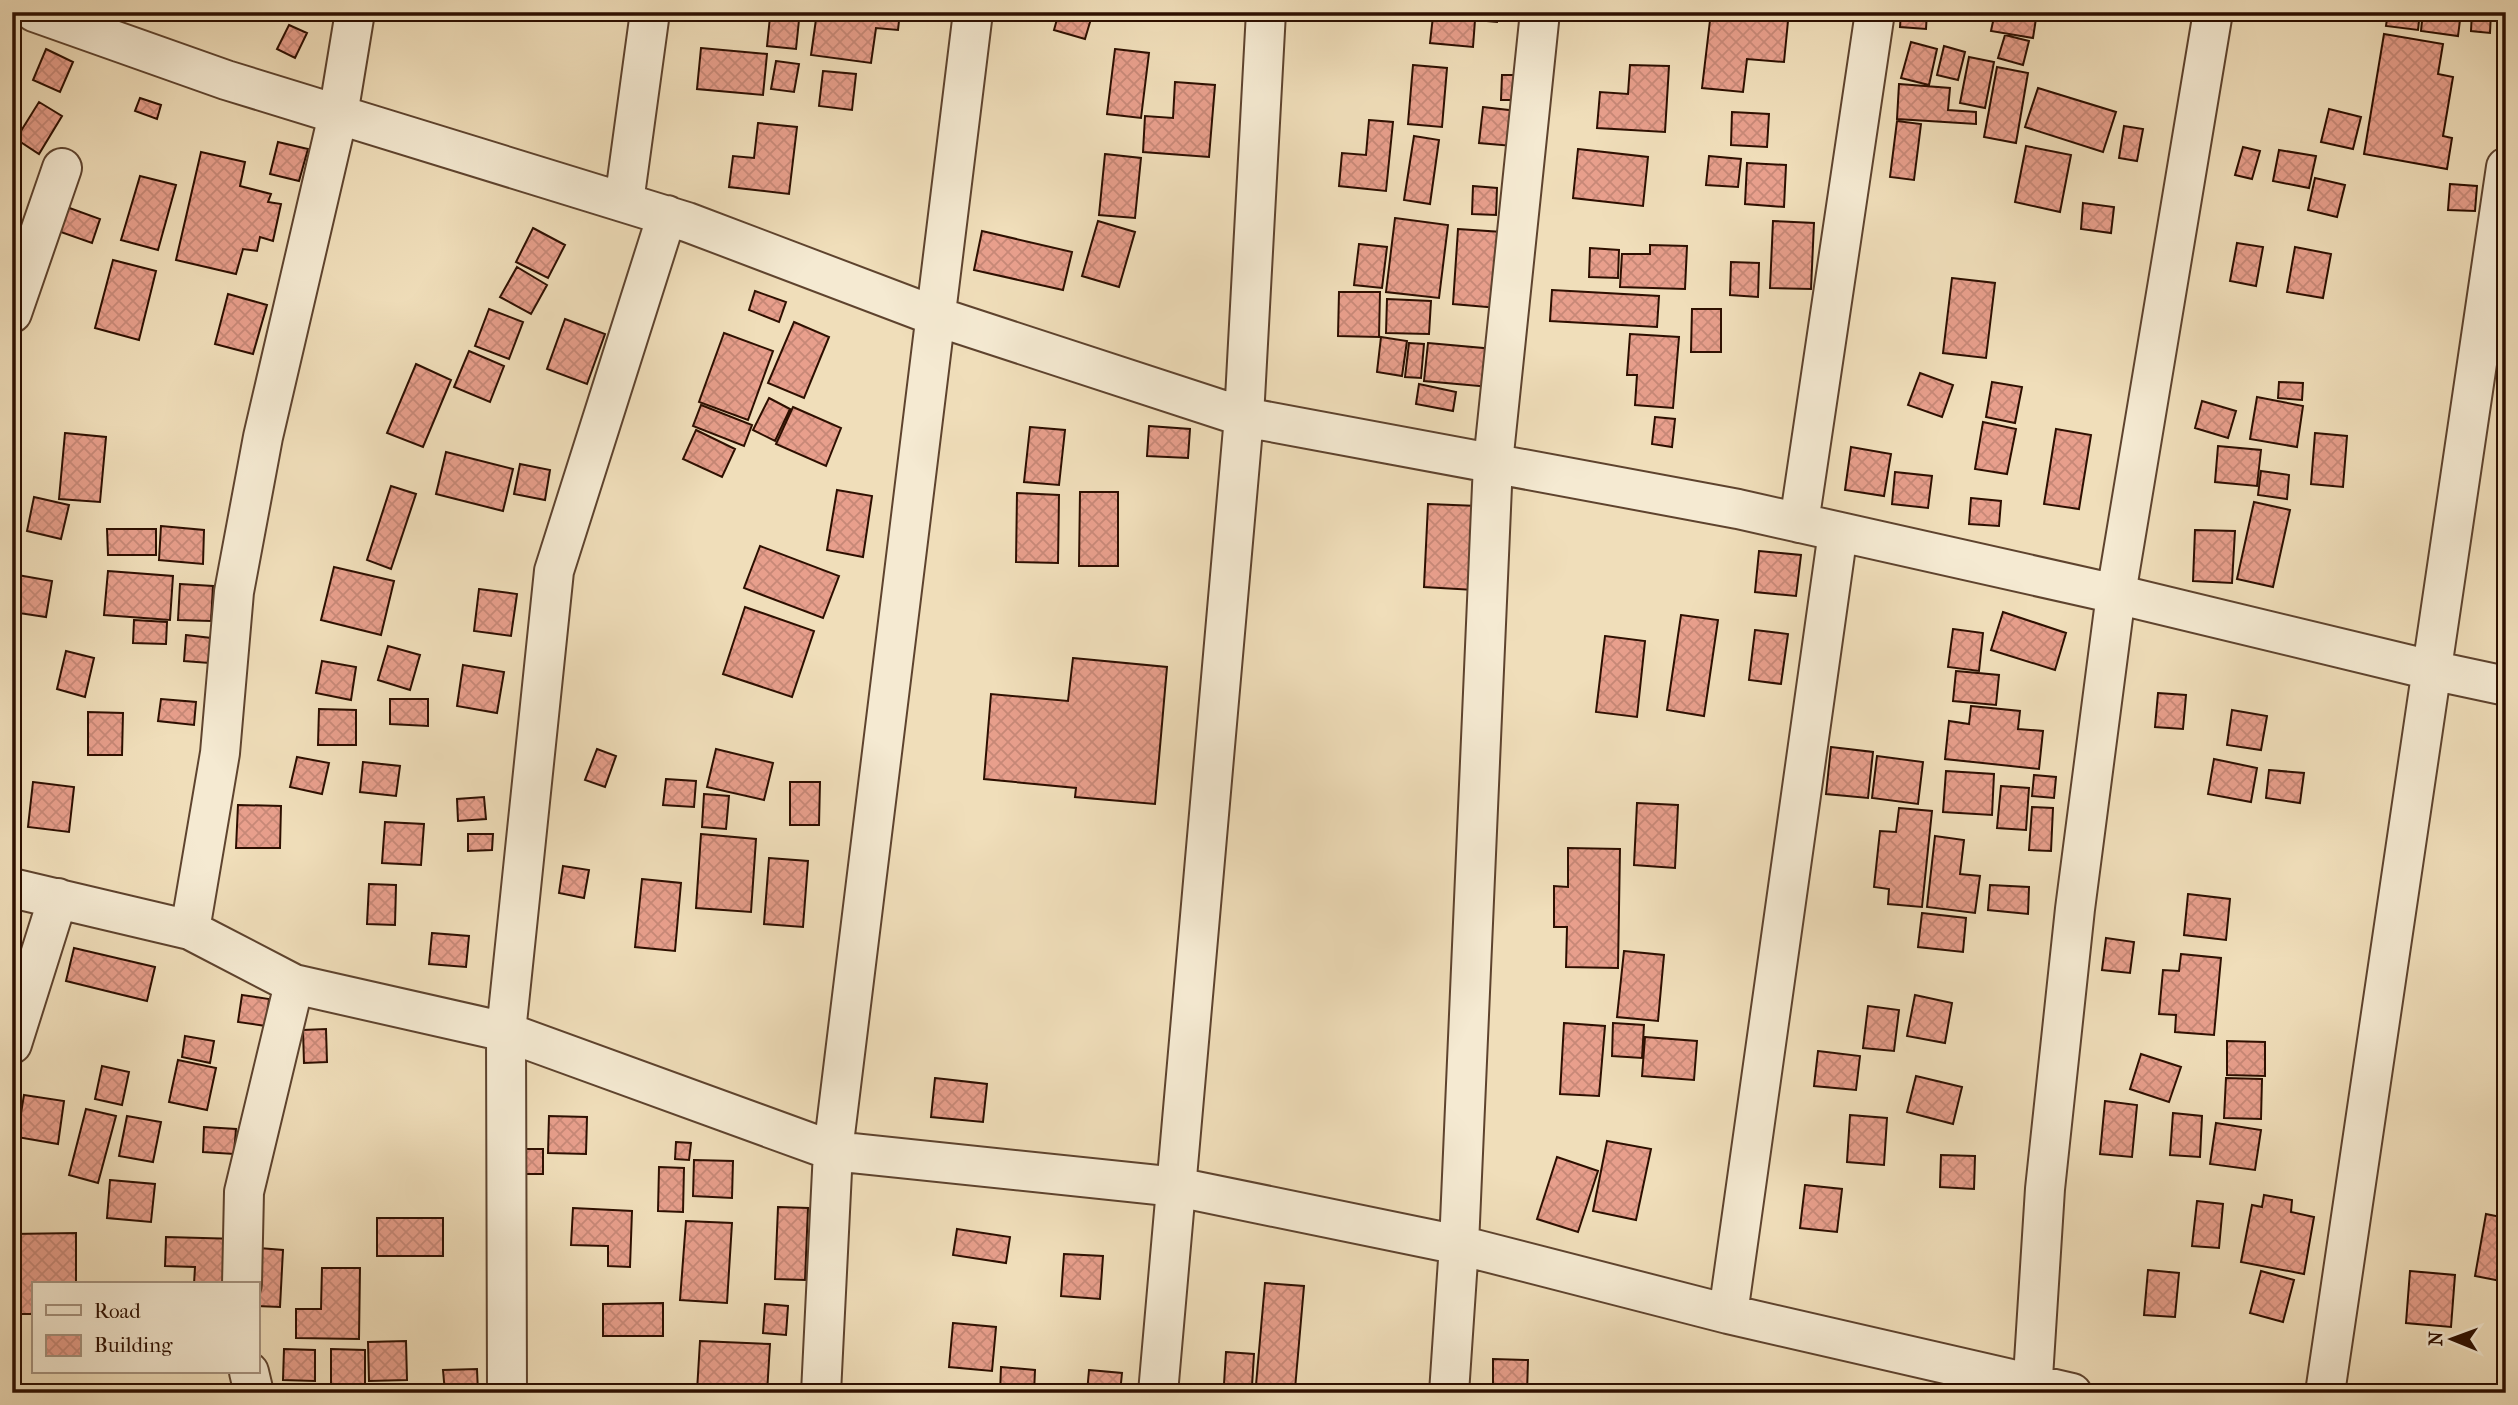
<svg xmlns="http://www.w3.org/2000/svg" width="2518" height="1405" font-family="'IM FELL French Canon',serif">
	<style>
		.building { fill: url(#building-cross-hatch); stroke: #2d0f00; stroke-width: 2 }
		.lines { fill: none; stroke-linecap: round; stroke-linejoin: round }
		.minor-casing { stroke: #5e432e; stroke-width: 42 }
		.minor { stroke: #f5ead2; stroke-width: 38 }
	</style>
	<defs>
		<pattern id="building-cross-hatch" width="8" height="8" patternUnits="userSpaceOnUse" patternTransform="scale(1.75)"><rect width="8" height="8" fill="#e89f8c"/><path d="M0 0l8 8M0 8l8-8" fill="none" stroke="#c78877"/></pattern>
	</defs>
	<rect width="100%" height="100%" fill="#f0deba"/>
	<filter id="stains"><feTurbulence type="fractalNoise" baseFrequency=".00286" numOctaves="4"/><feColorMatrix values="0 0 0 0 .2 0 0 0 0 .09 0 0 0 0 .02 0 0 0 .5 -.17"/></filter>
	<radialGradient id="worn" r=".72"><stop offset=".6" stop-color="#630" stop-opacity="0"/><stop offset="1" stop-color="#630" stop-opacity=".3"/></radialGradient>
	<path class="building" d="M110,12H126L124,19Z
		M817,12H900L898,30L876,28L871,63L811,55Z
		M1059,12H1093L1085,39L1054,30Z
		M1419,12H1498L1497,22L1475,20L1473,47L1430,43L1433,16L1418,15Z
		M1711,12L1788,21L1784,62L1747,59L1743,92L1702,88Z
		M1901,12H1927L1926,29L1900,27Z
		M1995,12H2037L2033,38L1991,31Z
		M2388,12H2420L2418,30L2386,26Z
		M2423,12H2461L2458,36L2421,31Z
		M2472,12H2491L2490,33L2471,31Z
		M770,17L799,20L796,49L767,46Z
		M289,25L307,33L295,58L277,49Z
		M2384,34L2443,44L2438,74L2453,77L2443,136L2452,138L2447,169L2364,154Z
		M2005,35L2029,41L2023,65L1998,58Z
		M1911,42L1937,49L1929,85L1901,78Z
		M1944,46L1965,52L1958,80L1937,75Z
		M701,48L767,54L763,95L697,89Z
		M46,49L73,62L60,92L33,80Z
		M1115,49L1149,53L1141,118L1107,114Z
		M1969,57L1994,62L1985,108L1960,103Z
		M776,61L799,64L794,92L771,89Z
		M1413,65L1447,68L1442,127L1408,124Z
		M1630,65L1669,66L1665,132L1597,128L1600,92L1628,94Z
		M1997,67L2028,73L2016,143L1984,137Z
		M823,71L856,74L852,110L819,106Z
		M1502,75H1520L1519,100H1501Z
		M1175,82L1215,85L1209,157L1143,152L1145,116L1173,118Z
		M1899,84L1950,88L1948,110L1976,112V124L1897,119Z
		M2038,88L2116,112L2103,152L2025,127Z
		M140,98L161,105L157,119L135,111Z
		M39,102L62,116L39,154L16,139Z
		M1483,107L1517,111L1513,146L1479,143Z
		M2329,109L2361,117L2353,149L2321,142Z
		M1732,112L1769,114L1767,147L1731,145Z
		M1369,120L1393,122L1386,191L1339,186L1342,153L1366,155Z
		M1897,121L1921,124L1914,180L1890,177Z
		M758,123L797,127L789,194L729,187L733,156L754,158Z
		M2124,126L2143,129L2137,161L2119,158Z
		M1414,136L1439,140L1430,204L1404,200Z
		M278,142L308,149L299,181L270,174Z
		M2026,146L2071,155L2060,212L2015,202Z
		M2243,147L2260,151L2252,179L2235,175Z
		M1578,149L1648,157L1643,206L1573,198Z
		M2279,150L2316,156L2309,188L2273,181Z
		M201,152L245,162L240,186L271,194L268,202L281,204L273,241L260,237L257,251L243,249L236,274L176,260Z
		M1105,154L1141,158L1135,218L1099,215Z
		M1709,156L1741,159L1738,187L1706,185Z
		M1747,163L1786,165L1784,207L1745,204Z
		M140,176L176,185L158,250L121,240Z
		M2315,178L2345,185L2337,217L2308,210Z
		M2450,184L2477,186L2475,211L2448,210Z
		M1473,186L1497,188L1496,215L1472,214Z
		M2083,203L2114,207L2111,233L2081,229Z
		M64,206L100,219L92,243L55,230Z
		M1395,218L1448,225L1439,298L1386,292Z
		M1098,221L1135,232L1119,287L1082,276Z
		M1773,221L1814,223L1811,289L1770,288Z
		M533,228L565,245L548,278L516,262Z
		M1458,229L1502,232L1498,308L1453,304Z
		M982,231L1072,252L1063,290L974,270Z
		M2237,243L2263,247L2256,286L2230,281Z
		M1359,244L1387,247L1382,288L1354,285Z
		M1650,245L1687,246L1685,289L1620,287L1622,254H1650Z
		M2295,247L2331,254L2323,298L2287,292Z
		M1590,248L1619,250L1618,278L1589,277Z
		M113,260L156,271L139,340L95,328Z
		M1731,262L1759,263L1758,297L1730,295Z
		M517,267L547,285L531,314L500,297Z
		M1952,278L1995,283L1986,358L1943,353Z
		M1552,290L1659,296L1657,327L1550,321Z
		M755,291L786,302L779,322L749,310Z
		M1339,292H1380L1379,337L1338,336Z
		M228,294L267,305L253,354L215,344Z
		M1387,299L1431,301L1429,334L1386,333Z
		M489,309L523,322L509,359L475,346Z
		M1692,309H1721V352H1691Z
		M565,319L605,334L587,384L547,369Z
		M794,322L829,337L804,398L768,383Z
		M724,333L773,351L748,420L699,402Z
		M1630,334L1679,337L1673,408L1635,405L1637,375H1627Z
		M1381,337L1407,341L1402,376L1377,372Z
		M1409,343L1424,344L1421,378L1405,377Z
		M1428,343L1494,349L1490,387L1424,381Z
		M469,351L504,366L490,402L454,387Z
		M416,364L451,380L423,447L387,433Z
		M1920,373L1953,385L1942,417L1908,405Z
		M1992,382L2022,387L2015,423L1986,417Z
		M2279,382L2303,383L2302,400L2278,398Z
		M1419,384L1456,392L1453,411L1416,404Z
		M2257,397L2303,406L2297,447L2250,439Z
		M769,398L790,409L775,441L753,430Z
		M2202,401L2236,411L2228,438L2195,428Z
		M701,405L752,425L744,446L693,426Z
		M793,407L841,428L826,466L776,444Z
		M1655,417L1675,419L1672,447L1652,444Z
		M1983,422L2016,429L2007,474L1975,469Z
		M1149,426L1190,429L1188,458L1147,456Z
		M1030,427L1065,430L1059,485L1024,482Z
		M2056,429L2091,435L2079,509L2044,504Z
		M696,430L735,449L722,477L683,459Z
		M65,433L106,437L100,502L59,499Z
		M2315,433L2347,436L2343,487L2311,484Z
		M2218,446L2261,450L2257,486L2215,482Z
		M1851,447L1891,454L1884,496L1845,490Z
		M446,452L513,469L503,511L436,494Z
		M520,464L550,470L545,500L514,494Z
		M2261,471L2289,475L2287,499L2258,495Z
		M1895,472L1932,476L1928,508L1892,504Z
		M391,486L416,494L391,569L367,560Z
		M837,490L872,496L863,557L827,550Z
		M1080,492H1118V566H1079Z
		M1017,493L1059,495L1058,563L1016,562Z
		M34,497L69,505L61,539L27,531Z
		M1971,498L2001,501L1999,526L1969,524Z
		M2254,502L2290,510L2273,587L2237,579Z
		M1428,504L1478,506L1474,590L1424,587Z
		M161,526L204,530L203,564L159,560Z
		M107,529H156V555H108Z
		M2195,530L2235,531L2232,583L2193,581Z
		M760,546L839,576L823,618L744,588Z
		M1759,551L1801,555L1796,596L1755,592Z
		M334,567L394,581L381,635L321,620Z
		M108,571L173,576L170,620L104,615Z
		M12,574L52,581L46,617L12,612Z
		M180,584L213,586L211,621L178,620Z
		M479,589L517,594L511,636L474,631Z
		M745,607L814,631L792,697L723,674Z
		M2003,612L2066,633L2055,670L1991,650Z
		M1681,615L1718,620L1704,716L1667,710Z
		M134,620L167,622L166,644L133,643Z
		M1953,629L1983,633L1979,671L1948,667Z
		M1755,630L1788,634L1781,684L1749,680Z
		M186,635L211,638L209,663L184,661Z
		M1605,636L1645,641L1637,717L1596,712Z
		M388,646L420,655L410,690L378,680Z
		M66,651L94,658L85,697L57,689Z
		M1073,658L1167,667L1155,804L1075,797L1076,788L984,779L991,694L1068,701Z
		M322,661L356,667L351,700L316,693Z
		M463,665L504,672L497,713L457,706Z
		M1956,671L1999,675L1996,705L1953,701Z
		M2158,693L2186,695L2183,729L2155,727Z
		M161,699L196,702L194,725L158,721Z
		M390,699H428V726L390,724Z
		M1971,706L2020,711L2018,729L2043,731L2039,769L1945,759L1949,721L1969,724Z
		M319,709L356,710V745H318Z
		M2232,710L2267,716L2261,750L2227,745Z
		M88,712L123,713L122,755H88Z
		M1831,747L1873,752L1868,798L1826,794Z
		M597,749L616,756L605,787L585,780Z
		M716,749L773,763L764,800L707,787Z
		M1877,756L1923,762L1918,804L1872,798Z
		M297,757L329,763L322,794L290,787Z
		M2214,759L2257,768L2251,802L2208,794Z
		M363,762L400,766L396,796L360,792Z
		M2269,770L2304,773L2300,803L2266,798Z
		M1946,771L1994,774L1992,815L1943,812Z
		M2034,775L2056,777L2054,798L2032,796Z
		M666,779L696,781L694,807L663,805Z
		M33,782L74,787L69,832L28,827Z
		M790,782H820L819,825H790Z
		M2001,786L2029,788L2026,830L1997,828Z
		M704,794L729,796L726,829L702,827Z
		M484,797L486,819L458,821L457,799Z
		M1637,803L1678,805L1675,868L1634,865Z
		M238,805L281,806L280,848H236Z
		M2032,807L2053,808L2051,851L2029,850Z
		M1899,808L1932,811L1922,907L1888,904L1889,889L1874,887L1880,831L1896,832Z
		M385,822L424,824L421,865L382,863Z
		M468,834H493L492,850L468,851Z
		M701,834L756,839L751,912L696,908Z
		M1935,836L1964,840L1960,874L1980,876L1975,913L1927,907Z
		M1568,848L1620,849L1618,968L1566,967L1567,927H1554V886L1568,887Z
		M769,858L808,861L803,927L764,924Z
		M563,866L589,870L584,898L559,893Z
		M642,879L681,883L675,951L635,947Z
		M369,884L396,885L395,925L367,924Z
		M1990,885L2029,887L2028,914L1988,910Z
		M2188,894L2230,899L2226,940L2184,935Z
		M1922,913L1966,918L1963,952L1918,947Z
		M432,933L469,936L466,967L429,964Z
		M2106,938L2134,942L2130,973L2102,970Z
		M74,948L155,967L147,1001L66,981Z
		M1624,951L1664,955L1658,1021L1617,1017Z
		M2181,954L2221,958L2214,1035L2175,1032L2176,1015L2159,1014L2163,970L2179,971Z
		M242,995L269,999L266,1026L238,1022Z
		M1915,995L1952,1003L1945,1043L1907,1036Z
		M1868,1006L1899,1010L1894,1051L1863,1048Z
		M1564,1023L1605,1026L1599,1096L1560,1094Z
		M1613,1023L1644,1025L1642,1058L1612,1056Z
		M326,1029L327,1062L304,1063L303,1030Z
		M185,1036L214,1041L210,1063L182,1057Z
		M1645,1037L1697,1041L1694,1080L1642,1076Z
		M2227,1041L2265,1042V1076L2227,1075Z
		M1818,1051L1860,1056L1856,1090L1814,1086Z
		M2141,1054L2181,1067L2169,1102L2130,1089Z
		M178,1060L216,1068L207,1110L169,1102Z
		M102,1066L129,1072L122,1105L95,1099Z
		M1916,1076L1962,1087L1953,1124L1907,1112Z
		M935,1078L987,1084L983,1122L931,1117Z
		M2226,1078L2262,1079L2261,1119L2224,1118Z
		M24,1095L64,1101L58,1144L17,1137Z
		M2105,1101L2137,1105L2132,1157L2100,1154Z
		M86,1109L116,1116L98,1183L69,1175Z
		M2173,1113L2202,1116L2200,1157L2170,1155Z
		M1850,1115L1887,1118L1884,1165L1847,1162Z
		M127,1116L161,1122L153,1162L119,1156Z
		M549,1116L587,1117L586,1154L548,1153Z
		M2216,1123L2261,1130L2255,1170L2210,1164Z
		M204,1127L236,1129L234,1154L203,1152Z
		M1607,1141L1651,1149L1636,1220L1593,1211Z
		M676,1142L691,1143L689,1160L675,1159Z
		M525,1149H543V1174H525Z
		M1941,1155L1975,1156L1974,1189L1940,1187Z
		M1557,1157L1598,1171L1578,1232L1537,1219Z
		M694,1160L733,1161L732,1198L693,1196Z
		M659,1167L684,1168L683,1212L658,1211Z
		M110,1180L155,1184L151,1222L107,1218Z
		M1805,1185L1842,1189L1837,1232L1800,1228Z
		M2264,1195L2292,1200L2291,1212L2314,1217L2304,1274L2241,1262L2252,1205L2262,1207Z
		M2197,1201L2223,1204L2219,1248L2192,1246Z
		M778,1207L808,1208L805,1280L775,1279Z
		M573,1208L632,1211L630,1267L608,1266V1246L571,1245Z
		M2486,1214L2506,1218V1282L2475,1276Z
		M377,1218H443V1256H377Z
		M686,1221L732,1223L727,1303L680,1300Z
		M957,1229L1010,1237L1006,1263L953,1255Z
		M76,1233V1284H33V1314H12V1234Z
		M166,1237L239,1239L237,1284H194L195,1267L165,1266Z
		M259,1248L283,1250L280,1307L257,1306Z
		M1064,1254L1103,1256L1100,1299L1061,1296Z
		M322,1268H360L359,1339L296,1338V1309H321Z
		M2148,1270L2179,1273L2175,1317L2144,1315Z
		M2261,1271L2294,1280L2283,1322L2250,1313Z
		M2410,1271L2455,1275L2451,1327L2406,1323Z
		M1265,1283L1304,1286L1295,1389L1256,1385Z
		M663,1303V1336H603V1304Z
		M765,1304L788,1306L786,1335L763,1333Z
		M953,1323L996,1327L992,1371L949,1367Z
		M406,1341L407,1380L369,1381L368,1342Z
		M700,1341L770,1344L767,1393L697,1391Z
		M284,1349L315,1350V1381L283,1380Z
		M331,1349L365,1350V1393H331Z
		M2505,1350L2506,1393H2499Z
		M1226,1352L1254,1354L1252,1386L1224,1384Z
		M1493,1359L1528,1360L1527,1393H1493Z
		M1001,1367L1035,1370L1034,1393H1000Z
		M477,1369L478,1393H445L443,1370Z
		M1089,1370L1122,1373L1120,1393H1087Z
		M959,1390H985V1393H959Z"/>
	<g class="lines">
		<defs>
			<path id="minor" d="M34,12L226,80L687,222L935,316L1244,417L1738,509L2116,594L2431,670L2506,686
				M624,202L650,12
				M12,313L62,168
				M1799,523L1875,12
				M12,888L190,930L294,984L506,1032L833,1151L1177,1187L1459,1245L1728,1314L2072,1393
				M190,930L220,753L234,592L263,437L338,115L355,12
				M12,1044L58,898
				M242,1284L244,1192L294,984
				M1728,1314L1838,532
				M249,1372L254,1393
				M507,1393L506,1032L554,571L667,215
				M821,1393L833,1151L973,12
				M1158,1393L1244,417L1266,12
				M1449,1393L1459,1245L1493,463L1540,12
				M2032,1393L2045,1189L2075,909L2116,594L2213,12
				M2325,1393L2506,167"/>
		</defs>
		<use href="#minor" class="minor-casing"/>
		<use href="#minor" class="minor"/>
	</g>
	<rect width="2518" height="1405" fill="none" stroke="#f0deba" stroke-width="42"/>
	<rect x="14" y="14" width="2490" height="1377" fill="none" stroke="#2d0f00" stroke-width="3.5"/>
	<rect x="21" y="21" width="2476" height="1363" fill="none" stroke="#2d0f00" stroke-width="2"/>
	<rect x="32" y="1282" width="228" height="91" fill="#f5ead2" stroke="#a5927e" stroke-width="2"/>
	<rect x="46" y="1305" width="35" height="10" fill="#f5ead2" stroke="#a5927e" stroke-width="2"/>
	<text x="94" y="1318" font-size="21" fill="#2d0f00">Road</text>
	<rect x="46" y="1335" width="35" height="21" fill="url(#building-cross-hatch)" stroke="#a5927e" stroke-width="2"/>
	<text x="94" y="1352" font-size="21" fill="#2d0f00">Building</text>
	<g transform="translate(2452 1339) rotate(271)" stroke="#f5ead2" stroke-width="5" paint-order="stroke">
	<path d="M0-5L12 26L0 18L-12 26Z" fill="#2d0f00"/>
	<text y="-10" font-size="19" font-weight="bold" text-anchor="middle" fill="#2d0f00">N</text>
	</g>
	<rect width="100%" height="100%" filter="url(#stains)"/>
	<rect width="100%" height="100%" fill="url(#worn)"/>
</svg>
